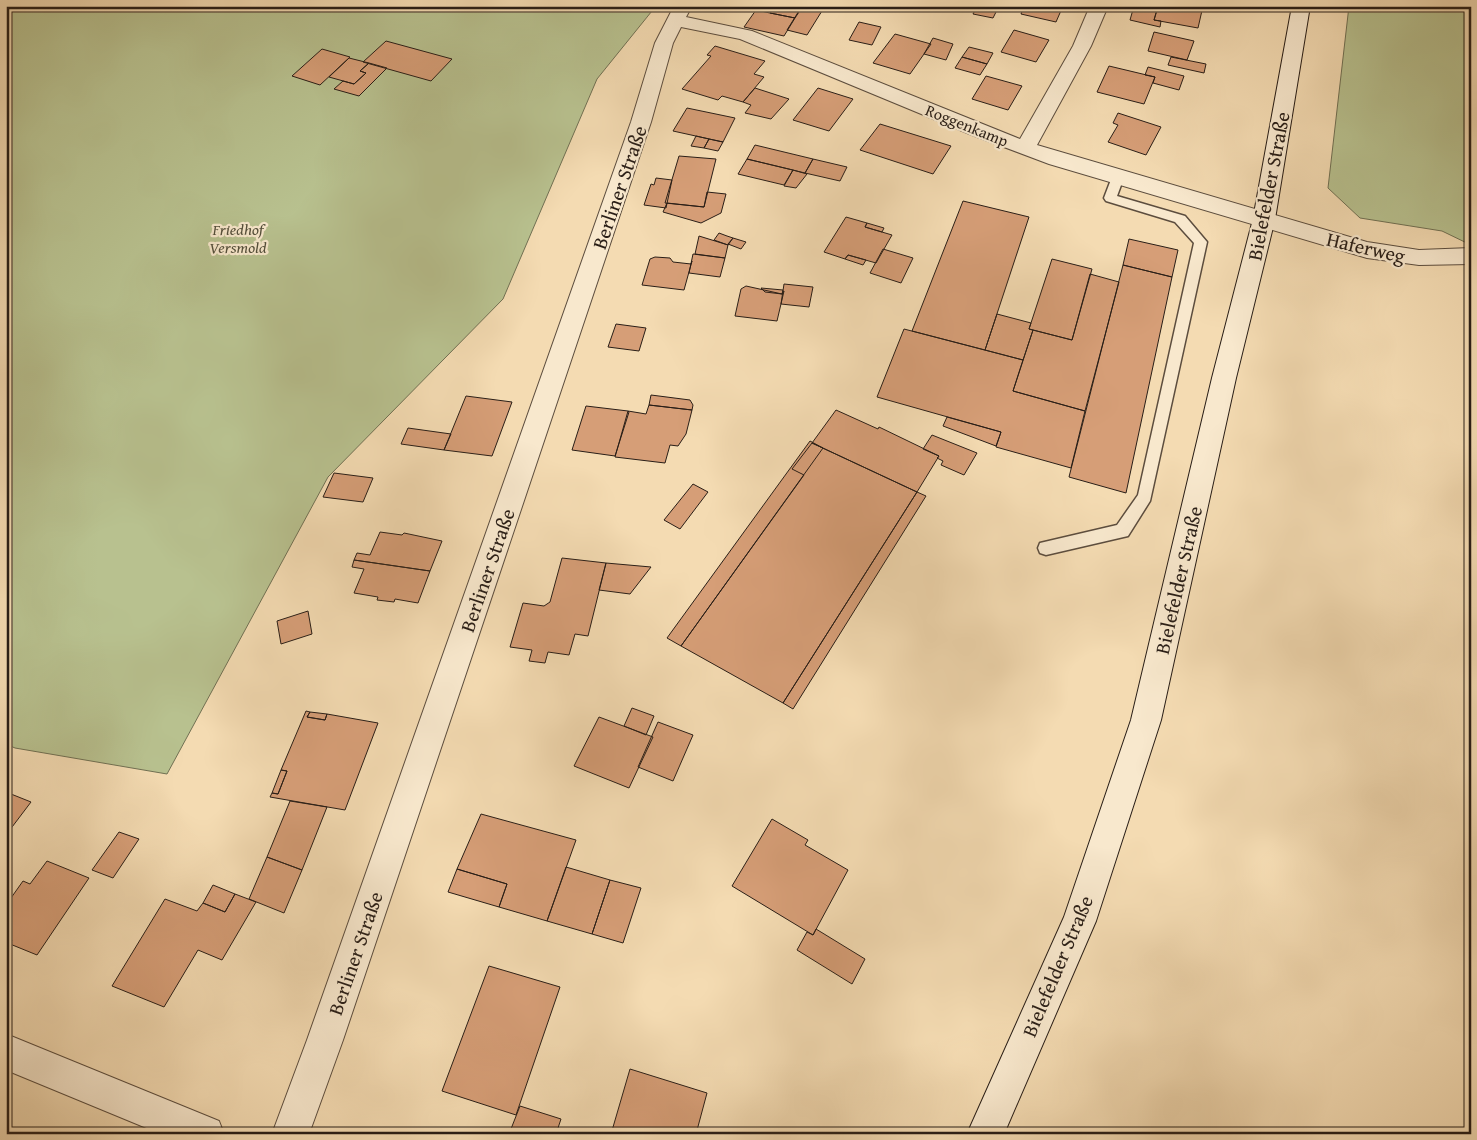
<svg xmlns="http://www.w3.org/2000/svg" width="1477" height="1140" font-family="'Gentium Book Plus',serif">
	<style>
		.green { fill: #b8c18f; stroke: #707053 }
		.building { fill: #d69e77; stroke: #291e17 }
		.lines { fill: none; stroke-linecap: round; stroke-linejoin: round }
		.lane-casing { stroke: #5c4d3e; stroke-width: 3 }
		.street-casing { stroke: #5c4d3e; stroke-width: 2 }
		.secondary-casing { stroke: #291e17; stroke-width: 2 }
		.lane { fill: #f8e8cd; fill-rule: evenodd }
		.street { fill: #f8e8cd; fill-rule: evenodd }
		.secondary { fill: #f8e8cd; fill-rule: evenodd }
		.labels { text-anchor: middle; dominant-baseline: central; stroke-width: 4.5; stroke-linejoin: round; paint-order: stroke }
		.far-street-label { font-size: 16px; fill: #291e17; stroke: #f8e8cd }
		.far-park-label { font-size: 16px; font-style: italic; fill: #544f3b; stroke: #f8e8cd }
		.street-label { font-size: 20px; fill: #291e17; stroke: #f8e8cd }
	</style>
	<rect width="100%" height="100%" fill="#f4dbb2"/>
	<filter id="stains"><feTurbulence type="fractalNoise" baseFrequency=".004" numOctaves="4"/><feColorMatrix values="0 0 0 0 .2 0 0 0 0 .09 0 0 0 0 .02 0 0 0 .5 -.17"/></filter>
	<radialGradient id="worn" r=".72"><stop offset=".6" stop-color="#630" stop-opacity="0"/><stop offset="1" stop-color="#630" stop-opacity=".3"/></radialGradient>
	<path class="green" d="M6,6H656L597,79L503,299L328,477L167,774L15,748L6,744Z
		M1349,6H1471V245L1442,231L1360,218L1328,188Z"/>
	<path class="building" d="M802,6H825L807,35L787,30Z
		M977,6H999L993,18L973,14Z
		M1024,6H1063L1056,22L1021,14Z
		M1134,6L1157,10L1154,20L1161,21L1160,27L1130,20Z
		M1158,6H1203L1198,28L1154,20Z
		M773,7L799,12L795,18L770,13Z
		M756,10L770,13L795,18L784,36L744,27Z
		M859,22L881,27L872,45L849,40Z
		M1014,30L1049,40L1036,62L1001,52Z
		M1154,32L1194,41L1187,60L1148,51Z
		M895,34L931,44L910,74L873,63Z
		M933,38L953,44L946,60L924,54Z
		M386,41L452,59L431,81L363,62Z
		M715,46L765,61L754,74L764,77L743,102L722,96L718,100L682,89L711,56L707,55Z
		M969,47L993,53L987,64L962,57Z
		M322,49L350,57L320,85L292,76Z
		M962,57L987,64L980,75L955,68Z
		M1171,57L1206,64L1204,73L1168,65Z
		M349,58L369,63L360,71L366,73L354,84L329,77Z
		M369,63L387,68L359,96L334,89L343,81L354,84L366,73L360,71Z
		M1109,66L1155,77L1144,104L1097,92Z
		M1148,67L1184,76L1179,90L1153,83L1155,77L1145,75Z
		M986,76L1022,86L1008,110L972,99Z
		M755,88L789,99L771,119L745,113L751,105L743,102Z
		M818,88L853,99L829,131L793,120Z
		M687,108L735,118L723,142L673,131Z
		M1118,113L1161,127L1146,155L1108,142L1118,125L1113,123Z
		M880,124L951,146L933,174L860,150Z
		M696,136L709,139L704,148L691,146Z
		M709,139L723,142L718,151L704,148Z
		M755,145L813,159L805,173L747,159Z
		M679,156L716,159L704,207L665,203Z
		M747,159L793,170L784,185L738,174Z
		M813,159L847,167L840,181L805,173Z
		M793,170L807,174L796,188L784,186Z
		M656,178L672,180L666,208L644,205L651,184L654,185Z
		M707,192L726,194L721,213L701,223L663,212L667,203L704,207Z
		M963,201L1029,217L985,350L912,331Z
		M846,217L867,223L865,227L892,235L876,263L848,255L845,259L824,252Z
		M867,223L884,228L882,232L865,227Z
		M719,233L727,236L733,238L728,245L714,240Z
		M699,236L728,245L725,258L695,254Z
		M733,238L746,242L741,249L728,244Z
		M1129,239L1178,250L1172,277L1123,265Z
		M883,249L913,258L901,283L870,273Z
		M693,254L725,258L720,277L689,273Z
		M848,255L866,260L863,265L845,259Z
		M655,257L670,258L673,262L691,264L692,261L684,290L642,285L650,259Z
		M1052,259L1092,269L1072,340L1029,329Z
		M1123,265L1172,277L1126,493L1069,477Z
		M1090,274L1119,282L1085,411L1013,391L1033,330L1072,340Z
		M784,284L813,287L809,307L781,304Z
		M746,286L782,294L784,291L777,321L735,316L741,289Z
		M761,288L783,290L782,294L765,292Z
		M997,314L1031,323L1029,329L1033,330L1023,360L985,350Z
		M616,324L646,328L639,351L608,347Z
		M904,329L1023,360L1013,391L1085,411L1071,468L996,447L1001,432L877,397Z
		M651,395L690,400L693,405L692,410L649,405Z
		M466,396L512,402L492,456L444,450Z
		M649,405L692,410L686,434L678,446L670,445L665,463L615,457L628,411L646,414Z
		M586,406L628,411L629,412L615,456L572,450Z
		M836,410L878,429L879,427L939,456L917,492L812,443Z
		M947,417L1001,432L996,446L943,426Z
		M408,428L451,434L444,450L401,444Z
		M932,435L977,453L964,475L941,465L943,461L937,458L939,456L923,449Z
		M810,441L823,448L681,646L667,638Z
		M812,443L917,492L783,703L681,646L804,475L792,469Z
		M334,473L373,478L363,502L323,497Z
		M693,484L708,492L680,529L664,520Z
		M917,492L926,496L793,709L783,703Z
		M380,532L402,535L404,533L442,541L430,571L354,560L357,553L370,555Z
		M562,558L606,563L588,636L575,634L569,655L548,652L545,663L529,661L532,650L510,647L523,603L544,606L550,602Z
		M354,560L430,571L418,603L395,599L394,602L377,600L378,597L354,593L364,569L352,567Z
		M606,563L651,567L630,594L599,590Z
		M308,611L312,634L281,644L277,621Z
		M632,708L654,716L646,735L624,726Z
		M306,711L310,712L307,717L325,720L327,714L378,723L345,810L270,797L272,793L278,794L287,771L281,770Z
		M310,712L327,714L325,720L307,717Z
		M599,717L653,737L629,788L574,766Z
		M658,722L693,735L673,781L638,767Z
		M281,770L287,771L278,794L272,793Z
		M6,792L31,802L6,835Z
		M290,801L327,807L302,870L267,857Z
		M481,814L576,840L547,921L499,907L507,884L457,869Z
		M772,819L808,840L805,845L848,870L813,935L732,886Z
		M119,832L139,839L113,878L92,870Z
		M267,857L302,870L284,913L249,899Z
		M47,861L89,878L37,955L10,944L12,940L6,937V905L23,881L30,884Z
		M566,867L610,880L592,934L547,921Z
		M457,869L507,884L499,907L448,892Z
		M610,880L641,888L623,943L592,934Z
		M213,885L235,894L225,912L203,903Z
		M235,894L256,902L222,960L198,950L164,1007L112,986L165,899L197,911L203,903L225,912Z
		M816,929L865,959L852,984L797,950L807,932L813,935Z
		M489,966L560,987L516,1115L442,1091Z
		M630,1069L707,1093L696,1134H611Z
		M520,1106L561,1119L556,1134H509Z"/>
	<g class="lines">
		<defs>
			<path id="lane" d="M1118,173L1124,177L1117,196L1185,216L1207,242L1150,501L1128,536L1046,555L1040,553L1038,548L1040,543L1117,525L1138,495L1194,243L1175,222L1106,201L1104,198L1112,177Z"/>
			<path id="street" d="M674,6H692L686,17L752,31L1020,139L1073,46L1090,6H1108L1091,46L1037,145L1367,242L1419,250L1471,248V264L1419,265L1367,258L1049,164L972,135L740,39L681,27L673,43L651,122L343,1040L309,1134H272L307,1040L631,122L655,43Z
				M6,1034L219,1121L224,1134H161L6,1070Z"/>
			<path id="secondary" d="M1292,6H1310L1275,219L1236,378L1161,720L1096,921L1004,1134H967L1064,917L1131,720L1212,378L1253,219Z"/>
		</defs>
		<use href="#lane" class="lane-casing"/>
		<use href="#street" class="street-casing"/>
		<use href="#secondary" class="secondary-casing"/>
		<use href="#lane" class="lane"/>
		<use href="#street" class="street"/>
		<use href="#secondary" class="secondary"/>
	</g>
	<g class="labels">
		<g class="far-street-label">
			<text transform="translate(967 125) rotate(22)">Roggenkamp</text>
		</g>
		<g class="far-park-label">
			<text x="238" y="229">Friedhof<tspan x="238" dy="18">Versmold</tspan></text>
		</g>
		<g class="street-label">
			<text transform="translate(1268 186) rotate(-79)">Bielefelder Straße</text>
			<text transform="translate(619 187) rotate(-71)">Berliner Straße</text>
			<text transform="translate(1366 247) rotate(13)">Haferweg</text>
			<text transform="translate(487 570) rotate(-71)">Berliner Straße</text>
			<text transform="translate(1178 580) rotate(-77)">Bielefelder Straße</text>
			<text transform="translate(355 953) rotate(-71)">Berliner Straße</text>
			<text transform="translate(1057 966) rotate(-67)">Bielefelder Straße</text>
		</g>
	</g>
	<rect width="1477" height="1140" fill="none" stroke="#f4dbb2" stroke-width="25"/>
	<rect x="8" y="8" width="1462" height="1125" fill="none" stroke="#291e17" stroke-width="2.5"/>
	<rect x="12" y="12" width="1452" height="1115" fill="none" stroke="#291e17"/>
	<rect width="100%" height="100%" filter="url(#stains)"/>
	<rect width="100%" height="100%" fill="url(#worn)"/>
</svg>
